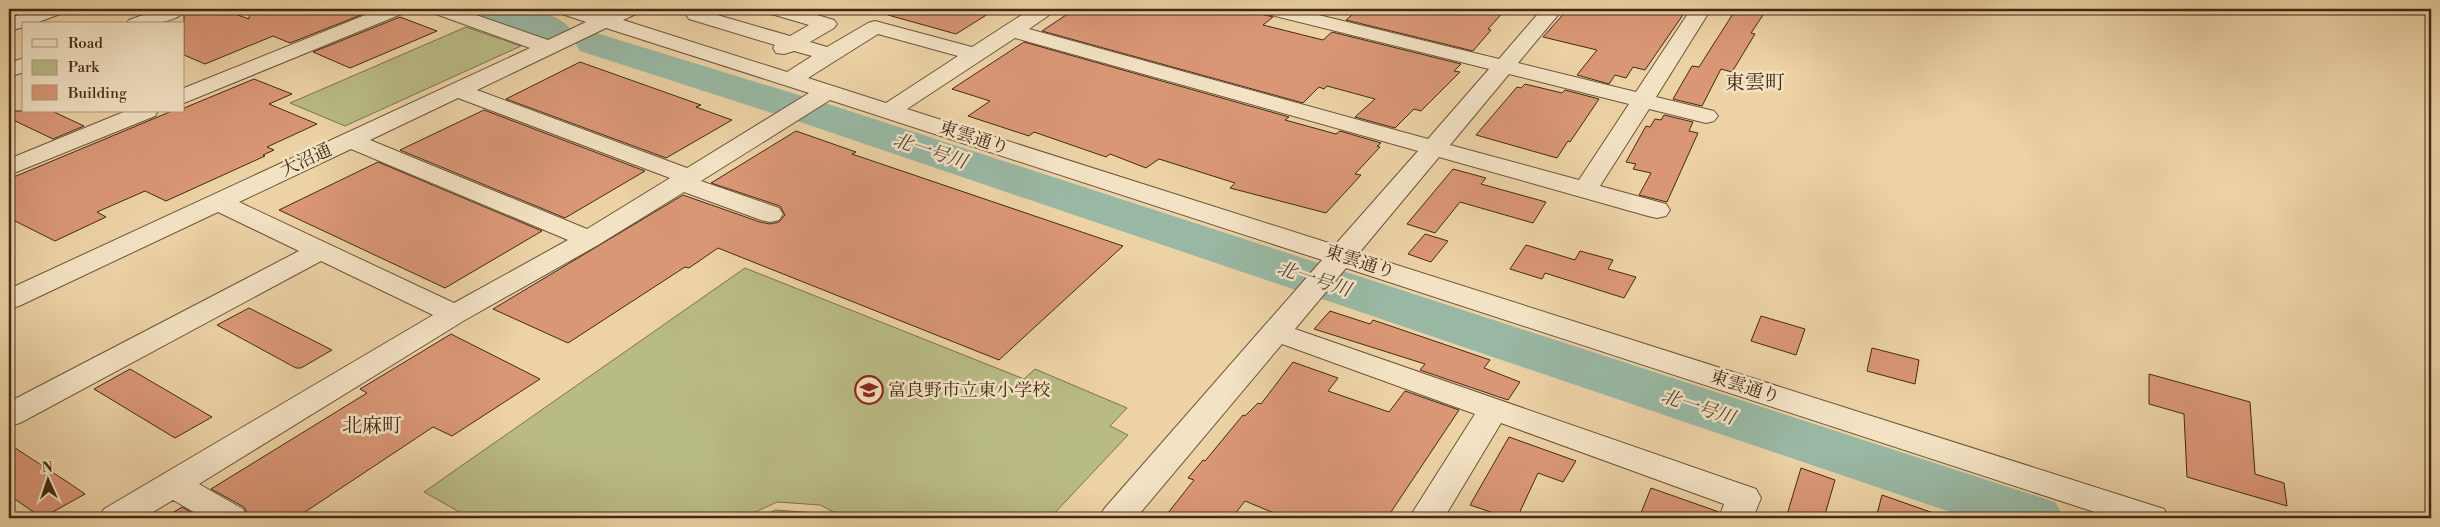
<svg xmlns="http://www.w3.org/2000/svg" width="2440" height="527" font-family="'Libre Bodoni','Noto Serif JP',serif">
	<style>
		.green { fill: #b9bb85; stroke: #7e724d }
		.lines { fill: none; stroke-linecap: round; stroke-linejoin: round }
		.river { fill: #99b8a4; fill-rule: evenodd }
		.building { fill: #da9776; stroke: #422a15 }
		.minor-casing { stroke: #6c5439; stroke-width: 2 }
		.minor { fill: #f3e2c4; fill-rule: evenodd }
		.labels { text-anchor: middle; dominant-baseline: central; stroke-width: 5; stroke-linejoin: round; paint-order: stroke }
		.street-label { font-size: 18px; fill: #422a15; stroke: #f3e2c4 }
		.poi-label { font-size: 18px; fill: #422a15; stroke: #f3e2c4; text-anchor: start }
		.water-label { font-size: 19px; font-style: italic; fill: #534632; stroke: #f3e2c4 }
		.quarter-label { font-size: 20px; fill: #422a15; stroke: #f3e2c4 }
	</style>
	<rect width="100%" height="100%" fill="#ecd2a5"/>
	<filter id="stains"><feTurbulence type="fractalNoise" baseFrequency=".004" numOctaves="4"/><feColorMatrix values="0 0 0 0 .2 0 0 0 0 .09 0 0 0 0 .02 0 0 0 .5 -.17"/></filter>
	<radialGradient id="worn" r=".72"><stop offset=".6" stop-color="#630" stop-opacity="0"/><stop offset="1" stop-color="#630" stop-opacity=".3"/></radialGradient>
	<path class="green" d="M466,27L521,46L345,126L290,103Z
		M745,268L1024,379L1035,369L1127,408L1110,426L1128,435L1050,518H845L820,505L777,502L743,518H470L424,492Z
		M775,510L817,513L826,518H759Z"/>
	<g class="lines">
		<path class="river" d="M472,9C499,7 555,6 571,30L566,38L553,41L478,16Z
			M593,32L828,104L2055,502L2064,518H1968L800,122L580,51L575,43L580,35Z"/>
	</g>
	<path class="building" d="M189,9H221L249,19L250,9H376L290,43L273,36L205,64L184,55V15Z
		M889,9H996L956,34L888,15Z
		M1075,9H1241L1273,17L1263,25L1323,40L1332,32L1461,64L1454,71L1460,72L1421,111L1414,109L1395,128L1355,117L1375,99L1327,86L1324,89L1319,87L1303,103L1042,31Z
		M1359,9H1506L1488,29L1491,30L1473,51L1346,20Z
		M1568,9H1687L1645,70L1633,67L1626,78L1615,75L1609,84L1577,75L1597,50L1543,37Z
		M1736,9H1767L1751,33L1755,34L1732,72L1721,69L1702,106L1673,99L1692,66L1699,67Z
		M400,17L437,31L350,68L313,52Z
		M1024,42L1289,117L1285,120L1336,134L1340,131L1381,143L1377,146L1380,147L1355,174L1361,175L1326,213L1230,188L1235,183L1159,159L1146,168L1110,154L1106,157L1034,132L1029,136L968,116L990,101L952,89Z
		M580,62L701,105L696,107L732,120L666,158L506,99Z
		M254,79L292,94L269,104L317,124L267,147L274,150L263,155L265,156L166,201L145,191L97,212L106,217L55,241L9,218V179L172,111H184V108Z
		M1525,84L1562,93L1565,90L1599,99L1570,142L1568,141L1557,158L1476,135L1517,87L1521,88Z
		M484,110L645,171L565,218L400,150Z
		M9,111H52L84,126L53,139L9,118Z
		M1664,115L1693,122L1689,131L1698,133L1667,202L1639,195L1651,173L1633,169L1636,164L1626,162L1646,126L1650,127L1655,119L1661,120Z
		M796,131L856,152L852,154L1123,246L999,360L718,248L689,268L685,267L568,343L493,309L683,195L760,222L770,224L779,222L785,215L780,206L711,183Z
		M378,162L542,231L445,288L279,210Z
		M1453,169L1486,178L1481,184L1546,202L1533,223L1460,202L1435,233L1407,224Z
		M1425,234L1448,241L1431,262L1408,254Z
		M1526,245L1575,260L1580,251L1613,260L1608,269L1636,277L1624,298L1545,273L1542,279L1510,269Z
		M249,308L332,350L301,368H296L217,325Z
		M1330,311L1370,324L1373,320L1490,360L1484,368L1520,382L1508,400L1420,370L1425,364L1314,329Z
		M1761,316L1805,329L1796,355L1751,341Z
		M451,334L540,379L452,436L433,427L296,518H250L244,507L211,489L367,393L360,389Z
		M1872,348L1919,360L1915,384L1867,371Z
		M1293,362L1338,378L1328,391L1389,412L1405,391L1459,410L1387,518H1286L1245,501L1232,518H1164L1194,480L1188,478L1203,460L1205,461L1243,415L1245,416L1258,403L1261,404Z
		M130,369L212,417L175,438L94,389Z
		M2149,374L2250,402L2255,474L2284,483L2287,506L2187,477L2184,414L2149,404Z
		M1509,437L1576,461L1563,482L1538,473L1517,518H1508L1470,505Z
		M9,444L69,483L85,494L42,518L9,495Z
		M1801,468L1835,480L1824,518H1786Z
		M1651,488L1719,512L1717,518H1639Z
		M1882,495L1939,515V518H1876Z
		M182,507L201,518H164Z"/>
	<g class="lines">
		<defs>
			<path id="minor" d="M37,9H66L63,13L33,24H24V27L9,31V18Z
				M159,9H187C176,25 143,24 126,24L129,20Z
				M380,9H407L404,13L184,103V88Z
				M430,9H459L548,40L586,22L559,13L556,9H586L603,14L615,9H641L638,13L623,20L787,72L812,56L794,51L784,54L776,53L773,48L775,45L689,19L686,15L692,9H717L714,14L790,36L809,25L768,13L765,9H797L834,20L837,24L834,28L810,42L827,47L868,23L875,21L972,47L1031,9H1055L1052,13L1029,29L1428,139L1489,69L1263,13L1260,9H1294L1499,59L1542,9H1563L1518,63L1636,92L1691,9H1711L1656,97L1714,111L1718,116L1714,121L1706,123L1649,109L1600,186L1666,204L1670,210L1666,216L1657,218L1648,216L1439,157L1359,253L2164,509L2169,518H2113L1346,268L1295,329L1756,489L1761,498L1753,518H1719L1724,504L1501,423L1444,518H1409L1475,414L1282,344L1136,518H1099L1104,509L1322,260L830,100L701,181L779,208L783,214L779,220L770,222L761,220L684,192L598,245L465,320L199,484L243,509L248,518H204L173,500L143,518H99L104,509L433,315L321,261L20,423L9,426V402L299,251L218,212L19,306L9,309V289L530,48L433,13ZM606,28L809,93L687,168L477,90ZM878,34L958,56L886,103L808,78ZM1015,38L1418,151L1335,245L907,109ZM1509,74L1629,104L1579,180L1450,145ZM458,98L670,178L587,229L370,140ZM351,149L568,240L454,303L239,202Z
				M24,58V72L9,77V63Z
				M126,111H158L155,116L9,175V159Z"/>
		</defs>
		<use href="#minor" class="minor-casing"/>
		<use href="#minor" class="minor"/>
	</g>
	<defs>
		<symbol id="school-ring" viewBox="-11 -11 22 22"><circle r="9.5" fill="#f3e2c4" stroke="#8f2418" stroke-width="1.5"/><path d="M0-5L7-2L0 1L-7-2ZM-4 1L0 2.5L4 1V4Q0 6-4 4Z" fill="#8f2418"/></symbol>
	</defs>
	<g fill-rule="evenodd">
		<use href="#school-ring" x="853" y="374" width="32" height="32"/>
	</g>
	<g class="labels">
		<g class="street-label">
			<text transform="translate(974 138) rotate(18)">東雲通り</text>
			<text transform="translate(306 160) rotate(-25)">大沼通</text>
			<text transform="translate(1360 262) rotate(18)">東雲通り</text>
			<text transform="translate(1745 387) rotate(18)">東雲通り</text>
		</g>
		<g class="poi-label">
			<text x="888" y="390">富良野市立東小学校</text>
		</g>
		<g class="water-label">
			<text transform="translate(930 151) rotate(18)">北一号川</text>
			<text transform="translate(1314 279) rotate(18)">北一号川</text>
			<text transform="translate(1698 407) rotate(18)">北一号川</text>
		</g>
		<g class="quarter-label">
			<text x="1755" y="83">東雲町</text>
			<text x="372" y="426">北麻町</text>
		</g>
	</g>
	<rect width="2440" height="527" fill="none" stroke="#ecd2a5" stroke-width="30"/>
	<rect x="10" y="10" width="2420" height="507" fill="none" stroke="#422a15" stroke-width="2.5"/>
	<rect x="15" y="15" width="2410" height="497" fill="none" stroke="#422a15"/>
	<rect x="22" y="22" width="162" height="90" fill="#f3e2c4" stroke="#ac987e"/>
	<rect x="32" y="39" width="25" height="8" fill="#f3e2c4" stroke="#ac987e"/>
	<text x="68" y="48" font-size="15" fill="#422a15">Road</text>
	<rect x="32" y="60" width="25" height="15" fill="#b9bb85" stroke="#ac987e"/>
	<text x="68" y="72" font-size="15" fill="#422a15">Park</text>
	<rect x="32" y="85" width="25" height="15" fill="#da9776" stroke="#ac987e"/>
	<text x="68" y="98" font-size="15" fill="#422a15">Building</text>
	<g transform="translate(48 480) rotate(357)" stroke="#f3e2c4" stroke-width="4" paint-order="stroke">
	<path d="M0-4L9 19L0 12L-9 19Z" fill="#422a15"/>
	<text y="-8" font-size="14" font-weight="bold" text-anchor="middle" fill="#422a15">N</text>
	</g>
	<rect width="100%" height="100%" filter="url(#stains)"/>
	<rect width="100%" height="100%" fill="url(#worn)"/>
</svg>
